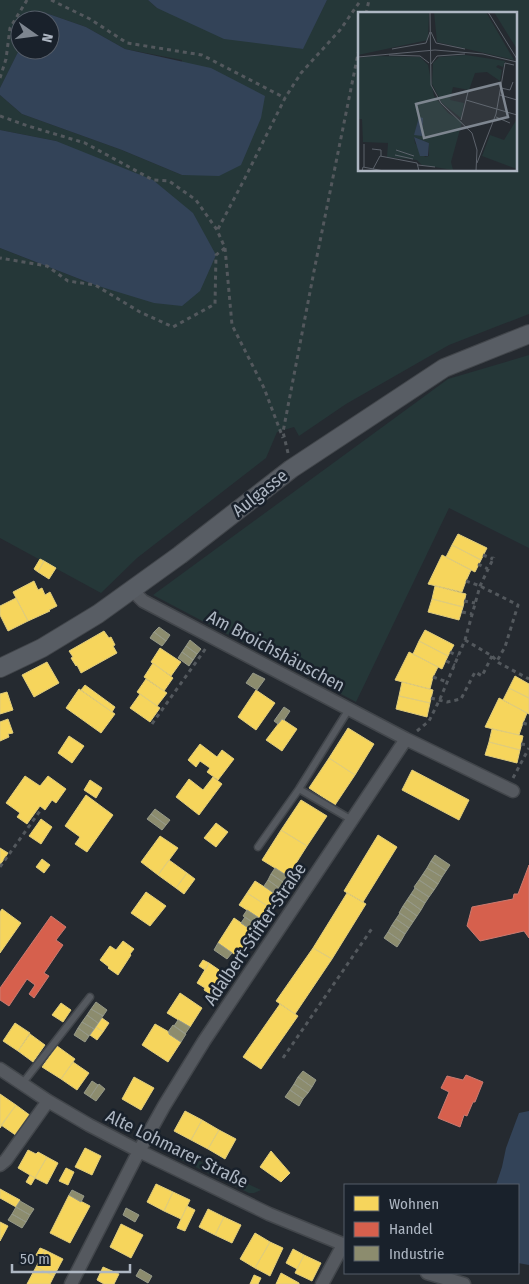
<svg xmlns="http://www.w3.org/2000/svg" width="529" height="1284" font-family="'Fira Sans Condensed',sans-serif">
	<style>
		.green { fill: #253738; fill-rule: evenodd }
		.water { fill: #334358 }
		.homes { fill: #f6d55c; stroke: #e0cc7b }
		.shops { fill: #d6604d; stroke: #ca7a70 }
		.industry { fill: #8c8c6e; stroke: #969988 }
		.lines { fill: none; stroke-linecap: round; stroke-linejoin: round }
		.lane-casing { stroke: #42464b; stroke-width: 9 }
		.street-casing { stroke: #42464b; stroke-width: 15 }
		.secondary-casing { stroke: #42464b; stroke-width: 20 }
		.path { stroke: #53585d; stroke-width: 3; stroke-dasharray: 4 4; stroke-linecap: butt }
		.lane { stroke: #55595f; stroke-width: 6 }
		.street { stroke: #55595f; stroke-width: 12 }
		.secondary { stroke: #585d64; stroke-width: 18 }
		.labels { text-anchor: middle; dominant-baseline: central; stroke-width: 5; stroke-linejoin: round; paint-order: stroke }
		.street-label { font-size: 18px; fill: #aeb7c3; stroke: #19212b }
		.inset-road { fill: none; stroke: #5c626b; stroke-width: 1 }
		.view { fill: #7e8690; fill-opacity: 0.15; stroke: #7e8690; stroke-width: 2.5 }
		.inset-edge { fill: none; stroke: #aeb7c3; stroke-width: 2.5 }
	</style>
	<rect width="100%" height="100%" fill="#252a30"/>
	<path class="green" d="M0,0H148L157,8L302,49L327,0H529V314L449,345L346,404L299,436L294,427L277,432L266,458L137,558L101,593L0,538V248L95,285L56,141L0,130V95L22,114L122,150L182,175V60L125,49L86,27L43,12L31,20H20V46L18,52L0,88ZM359,14H515V170H359Z
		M529,355V548L449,508L356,702L153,595L448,379Z
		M168,1146L261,1190L254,1193H249L171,1155Z"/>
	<path class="water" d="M148,0H327L303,49L224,39L157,8Z
		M43,12L86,27L125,49L211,68L265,96L261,118L241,165L219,176L182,175L122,150L22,114L0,95V88L18,52L20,46V50H50V20H31Z
		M0,130L56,141L153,180L193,213L216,255L200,291L182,306L154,303L95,285L0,248Z
		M529,1111V1265L518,1263V1185H496L502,1167L506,1148L519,1113Z"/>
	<path class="homes" d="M458,534L487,548L481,560L452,545Z
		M452,545L481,560L475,572L446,557Z
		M442,555L471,570L466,581L462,592L428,584Z
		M40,559L44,561L38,572L34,569Z
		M44,561L56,568L49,579L38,572Z
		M34,581L38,590L42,588L45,595L50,592L57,606L49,610L50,611L28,621L13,592Z
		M435,586L466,594L463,607L432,599Z
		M16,598L28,621L8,631L0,615V606Z
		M432,599L463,607L459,620L428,612Z
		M425,630L454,645L448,656L419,641Z
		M104,631L109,638L111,637L115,645L113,646L117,653L81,673L77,665L76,666L71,658L73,657L69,651Z
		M419,641L448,656L442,669L413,654Z
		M160,648L181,662L171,676L151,662Z
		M409,652L438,667L433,677L430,689L395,680Z
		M47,662L59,683L34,697L22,675Z
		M153,663L173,678L164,691L144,677Z
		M515,676L529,684V698L509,688Z
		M146,679L167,693L157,706L137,692Z
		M402,682L433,690L430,703L399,696Z
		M85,685L115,707L112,712L81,690Z
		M509,688L529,698V714L503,700Z
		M79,689L115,714L101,733L66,708Z
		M256,690L275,703L256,730L238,717Z
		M7,692L13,710L0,714V694Z
		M140,694L160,708L150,722L130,708Z
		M399,696L430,703L427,717L396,709Z
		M499,698L527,713L523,723L519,735L485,727Z
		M8,719L13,733L8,734L9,737L0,741V722Z
		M282,719L297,729L282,751L266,740Z
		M348,728L374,744L355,775L329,758Z
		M492,729L523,736L520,750L489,742Z
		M69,736L84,746L72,763L58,753Z
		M489,742L520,750L517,763L485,755Z
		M200,744L217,757L222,750L234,759L218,780L207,772L210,768L200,761L196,767L188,760Z
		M329,758L355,775L335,805L309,788Z
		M412,770L469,800L459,820L402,790Z
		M25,776L40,786L48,776L66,789L56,803L52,800L45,810L40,806L27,824L17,817L20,813L6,803Z
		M213,777L222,784L199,815L176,797L189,779L203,790Z
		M90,780L102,788L96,798L84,790Z
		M86,795L113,815L87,852L75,844L80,837L65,826Z
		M301,800L327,816L307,846L281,830Z
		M41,819L52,827L41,844L29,836Z
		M216,823L228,832L216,847L204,838Z
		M281,830L307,846L288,876L262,860Z
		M378,835L397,847L363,902L344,891Z
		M160,836L178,848L158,875L141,862Z
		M0,848L8,853L0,865Z
		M42,859L50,865L44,873L36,867Z
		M169,860L187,873L176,888L158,875Z
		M187,873L195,879L184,894L176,888Z
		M255,881L277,895L269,907L247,893Z
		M146,892L166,906L150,926L131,913Z
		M247,893L269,907L261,919L239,905Z
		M347,893L366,904L332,959L313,948Z
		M2,909L21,923L0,953V912Z
		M234,918L253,931L237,956L218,943Z
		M123,941L134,949L130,954L131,955L118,975L108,968L109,967L100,960L110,946L116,950Z
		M313,948L332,959L295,1014L276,1001Z
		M203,960L209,963L205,970L199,966Z
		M209,963L225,974L213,993L211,992L210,994L204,990L205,988L197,983Z
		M180,993L202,1008L190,1027L167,1013Z
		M61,1003L71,1010L63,1022L52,1015Z
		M280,1004L298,1016L261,1069L243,1057Z
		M102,1018L109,1023L103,1032L96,1027Z
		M15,1023L30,1033L18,1051L3,1041Z
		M155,1024L169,1032V1034L181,1042L168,1062L142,1045Z
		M96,1027L103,1032L97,1040L90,1035Z
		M30,1034L45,1045L33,1062L18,1051Z
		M57,1046L75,1059L61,1079L42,1067Z
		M73,1062L89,1073L77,1090L61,1079Z
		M134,1077L154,1088L141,1110L122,1099Z
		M0,1094L16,1105L0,1128Z
		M16,1105L31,1116L17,1136L1,1125Z
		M185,1111L202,1120L191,1140L174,1131Z
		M202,1120L219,1130L208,1149L191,1140Z
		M219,1130L236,1139L225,1159L208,1149Z
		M85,1148L101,1156L92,1175L75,1167Z
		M28,1150L36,1154L38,1152L47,1157L35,1178L18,1168Z
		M271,1151L290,1173L281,1182L260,1167Z
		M47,1157L58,1163L47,1184L35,1178Z
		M66,1168L74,1172L68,1185L59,1181Z
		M30,1175L35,1178L31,1185L26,1182Z
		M156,1184L173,1192L164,1211L147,1202Z
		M0,1189L20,1200L16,1207L0,1198Z
		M173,1192L190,1200L181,1219L164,1211Z
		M69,1195L90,1206L70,1243L50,1233Z
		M187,1206L195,1210L185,1231L177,1228Z
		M208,1209L224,1217L215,1235L199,1227Z
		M224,1217L241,1225L232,1243L215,1235Z
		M0,1222L8,1226L0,1241Z
		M121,1224L143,1235L131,1258L110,1247Z
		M255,1233L270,1242L255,1268L240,1259Z
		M270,1242L283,1248L270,1276L255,1268Z
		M40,1248L45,1250L41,1257L36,1255Z
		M293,1249L304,1255L297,1269L286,1263Z
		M45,1250L63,1259L54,1276L36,1267Z
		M304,1255L321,1263L312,1281L295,1273Z
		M36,1267L54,1276L50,1284H27Z
		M103,1267L119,1274L114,1284H104L97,1280Z
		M281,1273L299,1283V1284H276Z
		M254,1275L261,1278L258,1284H250Z"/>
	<path class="shops" d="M529,865V938L524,931L480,941L467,926L472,907L513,899L514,894H518Z
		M51,916L66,927L56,940L63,945L44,973L49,976L34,998L29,994L35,985L27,979L9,1006L0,1000V988Z
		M466,1075L483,1082L475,1102H473L467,1116L464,1115L460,1127L438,1118L449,1092L441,1088L447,1076L463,1080Z"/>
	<path class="industry" d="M159,627L170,635L166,641L154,632Z
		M154,632L166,641L162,646L150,638Z
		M190,640L201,649L197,654L186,646Z
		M186,646L197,654L193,660L182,652Z
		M182,652L193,660L189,666L178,658Z
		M253,673L265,679L257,690L246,683Z
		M284,707L290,711L284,720L282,719L278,724L274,721Z
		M155,809L170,820L166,825L151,814Z
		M151,814L166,825L162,830L147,819Z
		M435,855L450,865L446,871L431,861Z
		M431,861L446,871L442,877L427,868Z
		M275,868L287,876L283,882L271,874Z
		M427,868L442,877L438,884L423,874Z
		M271,874L283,882L279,888L268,880Z
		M423,874L438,884L434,890L419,880Z
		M268,880L279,888L275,894L264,886Z
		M419,880L434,890L429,897L414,887Z
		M415,888L429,897L425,903L411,894Z
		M411,894L425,903L421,910L407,900Z
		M407,900L421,910L417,916L403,906Z
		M403,906L417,916L413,922L399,913Z
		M247,910L259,918L255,924L243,916Z
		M400,913L413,922L409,928L396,919Z
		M245,917L257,925L253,931L241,923Z
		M396,919L409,928L405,934L392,925Z
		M392,925L405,934L401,941L388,932Z
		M388,932L401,941L397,947L384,938Z
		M218,943L232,953L227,959L214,950Z
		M96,1002L107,1010L103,1016L91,1009Z
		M91,1009L103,1016L98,1023L87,1015Z
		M87,1015L98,1023L94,1029L82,1022Z
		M178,1020L190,1027L185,1034L174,1026Z
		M82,1022L94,1029L89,1036L78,1028Z
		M173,1025L186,1034L181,1042L169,1034V1032H168Z
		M78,1028L89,1036L85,1042L74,1035Z
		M303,1071L316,1080L312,1087L298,1077Z
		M298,1077L312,1087L308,1093L294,1084Z
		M92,1081L98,1085L90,1097L84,1093Z
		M99,1084L105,1089L96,1101L90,1097Z
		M294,1084L308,1093L303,1099L290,1090Z
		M290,1090L303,1099L299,1106L285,1097Z
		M72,1190L84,1196L81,1202L69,1195Z
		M20,1201L34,1209L30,1215L16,1207Z
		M16,1207L30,1215L26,1222L12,1214Z
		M126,1208L139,1215L135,1222L123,1215Z
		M12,1214L26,1222L22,1228L8,1220Z
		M140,1269L152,1276L148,1283L136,1276Z"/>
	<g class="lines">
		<defs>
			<path id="lane" d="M299,789L352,820
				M258,847L299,789L349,709
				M22,1084L90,997"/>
			<path id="street" d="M132,590L143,601L406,739L513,791
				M0,1069L48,1101L89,1125L139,1151L269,1214L345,1245
				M0,1165L6,1160L48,1101
				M427,1273L464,1284
				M71,1284L139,1151L164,1106L204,1041L406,739
				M322,1284L343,1245"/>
			<path id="secondary" d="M0,668L42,648L98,614L180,555L291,469L444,368L529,334"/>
		</defs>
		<use href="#lane" class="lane-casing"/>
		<use href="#street" class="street-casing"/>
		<use href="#secondary" class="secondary-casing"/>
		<path class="path" d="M51,0L90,19L127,43L202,55L285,98
			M366,14L369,0
			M0,78L6,59L10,28L27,0
			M0,116L28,126L85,143L153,180L169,181L196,200L217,230L225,248L216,255L215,304L173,327L140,312L95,285L68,281L47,266L0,258
			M218,229L244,180L285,98L301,73L340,30L361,0
			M225,248L232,325L264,388L283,438
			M288,453L283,432L315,266L359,49
			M483,555L493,559
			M478,564L488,569
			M466,581L480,586L518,605L505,647L497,661
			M464,601L475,603
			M462,612L472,614
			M465,640L492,656L499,663L529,679
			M450,652L458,656
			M446,661L455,665
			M433,677L447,682
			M431,698L447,702L461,699L475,672L482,676L492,656
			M523,723L529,725
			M152,724L206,648
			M417,731L429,721L440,699L465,640L480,586L494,557
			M521,744L529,745
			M513,778L529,748
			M0,867L40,811
			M283,1058L373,927"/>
		<use href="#lane" class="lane"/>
		<use href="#street" class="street"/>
		<use href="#secondary" class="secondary"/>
	</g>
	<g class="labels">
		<g class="street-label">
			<text transform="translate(260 493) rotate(-38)">Aulgasse</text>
			<text transform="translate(276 651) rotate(28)">Am Broichshäuschen</text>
			<text transform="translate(255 934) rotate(-56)">Adalbert-Stifter-Straße</text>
			<text transform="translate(177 1149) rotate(26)">Alte Lohmarer Straße</text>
		</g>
	</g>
	<g transform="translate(358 12)">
		<rect width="159" height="159" fill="#252a30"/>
		<path d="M0,0H71L70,28L0,43ZM76,0H128L156,48L79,30ZM136,0H159V37L152,26ZM108,43L147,49L145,55L140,53L138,55L144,58L142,69L129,60L117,61L111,78L95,75L92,88L106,91L103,106L84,91L74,72L75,51L81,45ZM16,44L62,45L70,53L76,84L90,101L104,110L93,150L95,158L64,153L59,148L29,145L30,131L5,130L4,107H0V46ZM56,125L71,131V144L67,145L57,131ZM159,107V157L124,144L132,123L146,128Z" fill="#253738" fill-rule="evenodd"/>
		<path d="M61,105L65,106L64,124L56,123ZM56,125L71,131L70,144H62Z" fill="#334358"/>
		<path class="inset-road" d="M72,0L73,73L83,91L114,121L119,138L118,159M130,0L159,47M73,20L78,31L107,37M34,37L68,31L72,20M31,43L62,44L71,51M0,45L77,38L125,42L159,50M73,52L79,44L107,42M143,76L152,78L155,70M142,83L159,88M108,88L159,103M138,105L152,111M103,108L110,80M14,137L23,138V144M38,138L56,144M37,143L55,147M119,151L138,102L147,51L156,53M60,153L77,155M6,155V132M15,157L22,144L59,151L61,159M4,159L5,155L26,159"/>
		<path class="view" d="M142,71L150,105L66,126L58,92Z"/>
		<rect width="159" height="159" class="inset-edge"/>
	</g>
	<rect x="344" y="1184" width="175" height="90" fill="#19212b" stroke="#555d68"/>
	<rect x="354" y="1196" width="25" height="15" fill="#f6d55c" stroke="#555d68"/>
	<text x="389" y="1209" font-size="15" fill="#aeb7c3">Wohnen</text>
	<rect x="354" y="1222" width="25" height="15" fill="#d6604d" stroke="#555d68"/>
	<text x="389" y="1234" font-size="15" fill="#aeb7c3">Handel</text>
	<rect x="354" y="1246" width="25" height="15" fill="#8c8c6e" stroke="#555d68"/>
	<text x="389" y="1259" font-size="15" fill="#aeb7c3">Industrie</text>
	<g transform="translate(35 35) rotate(104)"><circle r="24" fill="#19212b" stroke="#555d68"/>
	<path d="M0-4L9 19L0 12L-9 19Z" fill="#7e8690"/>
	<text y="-8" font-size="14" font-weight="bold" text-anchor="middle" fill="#aeb7c3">N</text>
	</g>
	<path d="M12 1264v8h118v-8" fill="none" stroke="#aeb7c3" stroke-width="2.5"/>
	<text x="20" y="1264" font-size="15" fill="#aeb7c3" stroke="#19212b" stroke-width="4" paint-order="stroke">50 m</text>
</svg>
